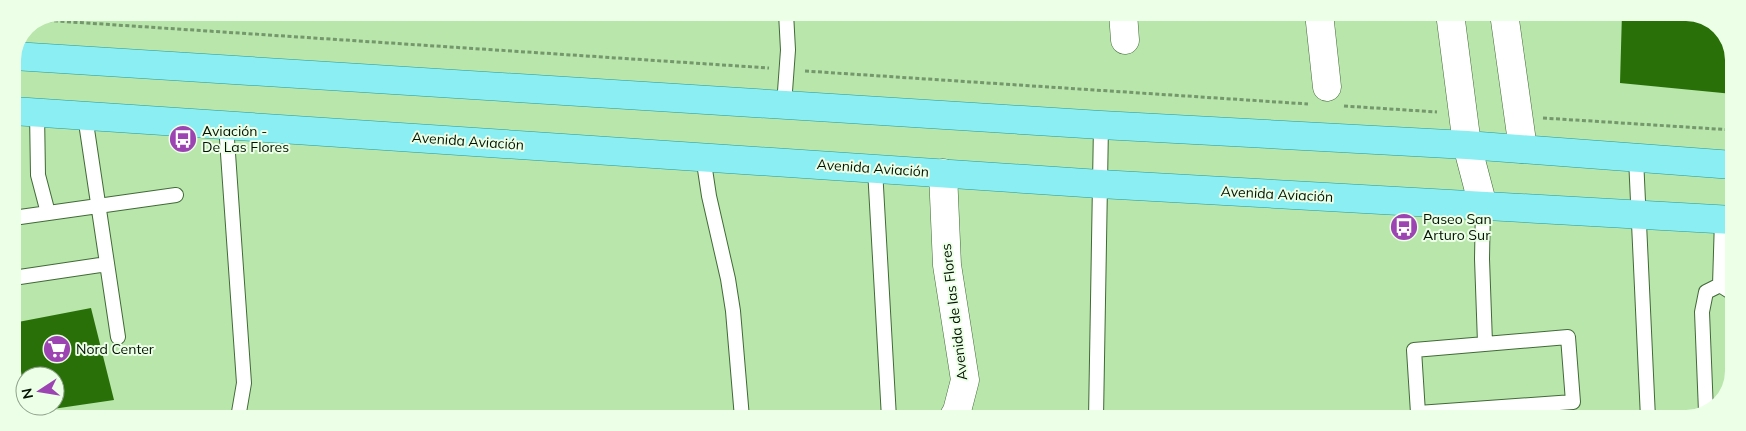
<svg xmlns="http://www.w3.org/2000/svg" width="1746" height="431" font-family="Mulish,sans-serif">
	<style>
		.building { fill: #287007 }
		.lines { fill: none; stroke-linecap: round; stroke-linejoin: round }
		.lane-casing { stroke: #416a36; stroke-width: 16 }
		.street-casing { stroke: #416a36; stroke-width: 29 }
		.primary-casing { stroke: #289a98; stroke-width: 29 }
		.path { stroke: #75976c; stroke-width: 3; stroke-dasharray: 4 2.5; stroke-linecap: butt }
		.lane { stroke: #fff; stroke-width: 14 }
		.street { stroke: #fff; stroke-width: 28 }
		.primary { stroke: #8aeef2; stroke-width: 28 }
		.labels { text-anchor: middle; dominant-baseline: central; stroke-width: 4; stroke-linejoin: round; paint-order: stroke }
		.poi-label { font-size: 14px; fill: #041301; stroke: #ecffe7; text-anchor: start }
		.street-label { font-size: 14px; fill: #041301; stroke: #ecffe7 }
	</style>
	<rect width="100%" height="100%" fill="#b8e6ab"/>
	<path class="building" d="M1622,13H1695L1721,29L1733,54V94L1620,83Z
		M91,308L114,400L39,411L31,406H55V376H25V402L13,377V323Z"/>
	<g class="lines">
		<defs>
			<path id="lane" d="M784,105L788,50L786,13
				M37,113L38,175L48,213
				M85,116L118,337
				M226,125L244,383L238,418
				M703,156L709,196L728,279L733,311L742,418
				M1636,158L1648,418
				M875,169L889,418
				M1483,206L1482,259L1485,343
				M13,218L176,195
				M13,278L107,264
				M1720,285L1722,220
				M1720,285L1731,292L1733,296
				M1568,337L1573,402L1418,413L1414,350Z
				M1706,412L1702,312L1706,292L1720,285
				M1096,418L1101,125"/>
			<path id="street" d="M1123,13L1125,40
				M1319,13L1327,87
				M1450,13L1467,145L1483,206
				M1504,13L1523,149
				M943,173L947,265L965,380L957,411L953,418"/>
			<path id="primary" d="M14,56L1101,125L1467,145L1733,165
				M13,111L1100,184L1733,220"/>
		</defs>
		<use href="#lane" class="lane-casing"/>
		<use href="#street" class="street-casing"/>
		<use href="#primary" class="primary-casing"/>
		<path class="path" d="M41,20L769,68
			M805,71L1308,104
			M1344,106L1437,112
			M1543,118L1733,130"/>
		<use href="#lane" class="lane"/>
		<use href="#street" class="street"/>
		<use href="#primary" class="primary"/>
	</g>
	<defs>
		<symbol id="bus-disc" viewBox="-11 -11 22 22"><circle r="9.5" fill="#9c45b2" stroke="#ecffe7"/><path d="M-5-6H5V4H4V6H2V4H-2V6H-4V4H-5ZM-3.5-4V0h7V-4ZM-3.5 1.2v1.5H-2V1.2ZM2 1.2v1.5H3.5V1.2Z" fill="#fff"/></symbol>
		<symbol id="supermarket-disc" viewBox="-11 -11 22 22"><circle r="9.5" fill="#9c45b2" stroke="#ecffe7"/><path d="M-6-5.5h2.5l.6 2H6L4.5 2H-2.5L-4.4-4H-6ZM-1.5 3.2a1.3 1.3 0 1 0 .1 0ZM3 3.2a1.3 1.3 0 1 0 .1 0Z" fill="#fff"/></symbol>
	</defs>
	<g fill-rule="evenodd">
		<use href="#bus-disc" x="167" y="123" width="32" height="32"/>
		<use href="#bus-disc" x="1388" y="211" width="32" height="32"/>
		<use href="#supermarket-disc" x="41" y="333" width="32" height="32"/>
	</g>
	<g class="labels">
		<g class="poi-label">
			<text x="202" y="131">Aviación -<tspan x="202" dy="16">De Las Flores</tspan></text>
			<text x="1423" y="219">Paseo San<tspan x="1423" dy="16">Arturo Sur</tspan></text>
			<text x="76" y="349">Nord Center</text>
		</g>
		<g class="street-label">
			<text transform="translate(468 141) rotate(4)">Avenida Aviación</text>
			<text transform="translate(873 168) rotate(4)">Avenida Aviación</text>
			<text transform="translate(1277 194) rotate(3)">Avenida Aviación</text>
			<text transform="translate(954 312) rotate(-97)">Avenida de las Flores</text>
		</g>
	</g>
	<path d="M0 0H1746V431H0ZM60 21H1686A39 39 0 0 1 1725 60V371A39 39 0 0 1 1686 410H60A39 39 0 0 1 21 371V60A39 39 0 0 1 60 21Z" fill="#ecffe7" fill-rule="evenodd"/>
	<g transform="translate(40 391) rotate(258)"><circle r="24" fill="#ecffe7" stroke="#8fa18b"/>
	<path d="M0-4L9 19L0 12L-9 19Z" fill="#9c45b2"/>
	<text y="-8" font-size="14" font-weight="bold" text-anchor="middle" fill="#041301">N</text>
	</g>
</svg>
